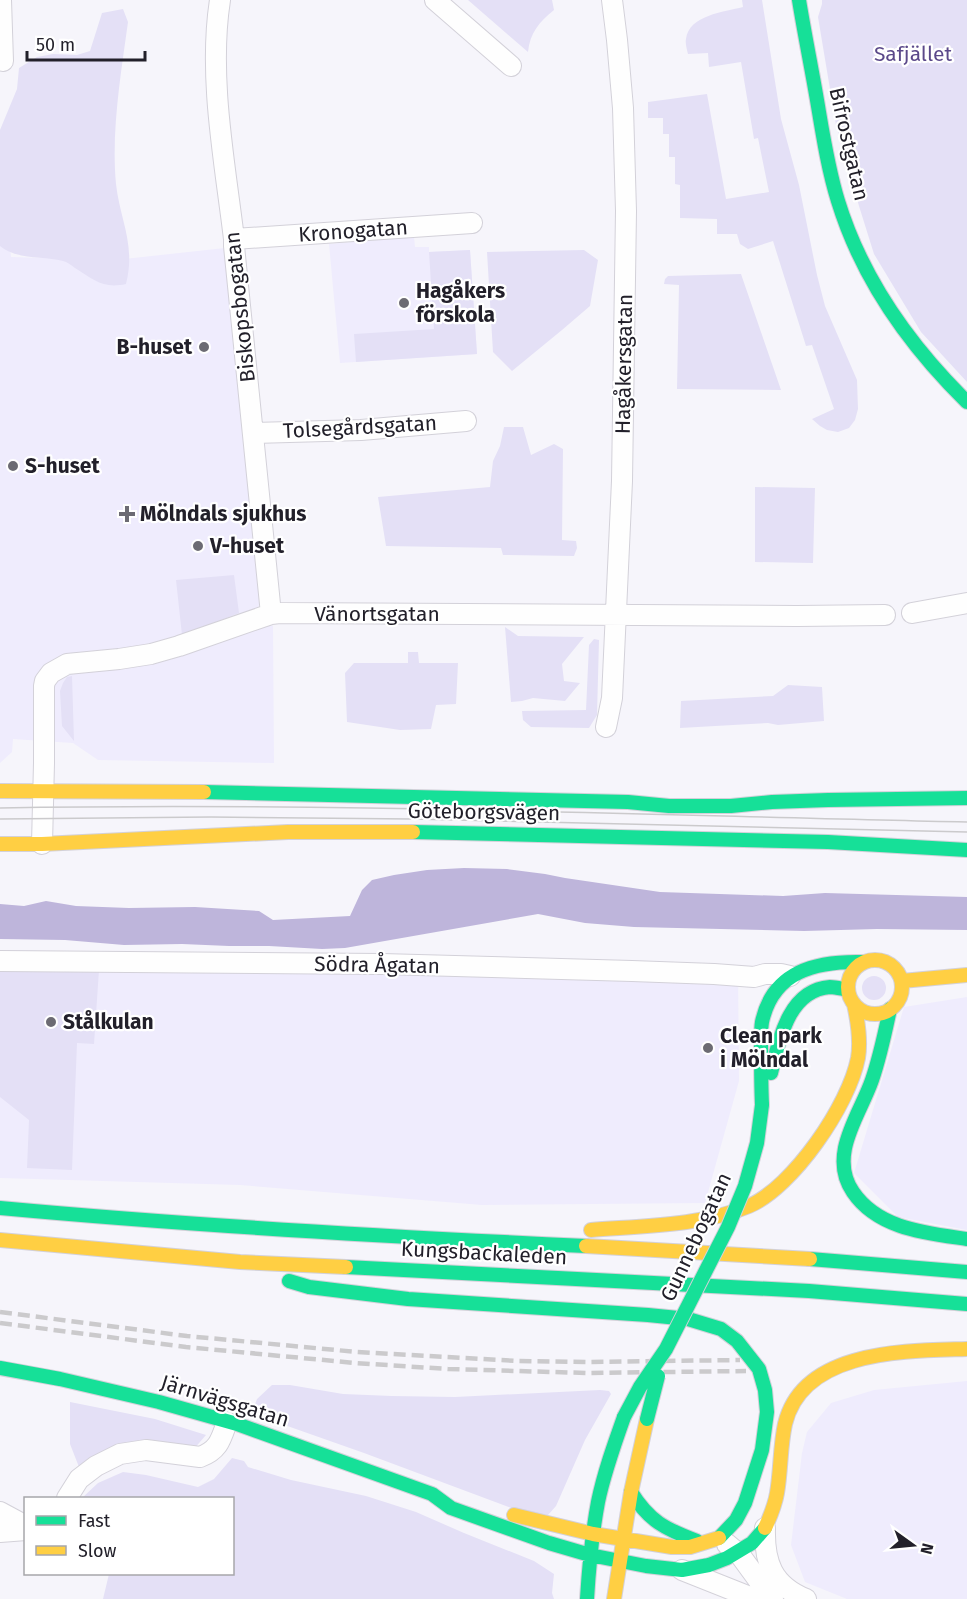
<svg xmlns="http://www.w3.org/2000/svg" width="967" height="1599" font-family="'Fira Sans',sans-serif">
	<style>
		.built { fill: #efecfd }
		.green { fill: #e4e0f6 }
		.water { fill: #beb5db }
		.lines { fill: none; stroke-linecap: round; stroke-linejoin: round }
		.street-casing { stroke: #d3d1d9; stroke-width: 22 }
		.fast-casing { stroke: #d3d1d9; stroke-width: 16 }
		.slow-casing { stroke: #d3d1d9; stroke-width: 16 }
		.street { stroke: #fefefe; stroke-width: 20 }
		.fast { stroke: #16e098; stroke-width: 14 }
		.slow { stroke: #ffcf43; stroke-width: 14 }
		.tram { stroke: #cbcacc; stroke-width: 1.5 }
		.rail { stroke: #cbcacc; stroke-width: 4.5; stroke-dasharray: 12 6; stroke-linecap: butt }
		.fast-bridge-casing { stroke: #d3d1d9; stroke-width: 16; stroke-linecap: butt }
		.fast-bridge { stroke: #16e098; stroke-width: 14 }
		.poi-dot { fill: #6c6b73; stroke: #fff; stroke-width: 2 }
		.labels { text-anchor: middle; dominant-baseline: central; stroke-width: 4.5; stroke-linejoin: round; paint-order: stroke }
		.park-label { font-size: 21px; fill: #5b498a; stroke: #fff }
		.street-label { font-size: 21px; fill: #22202a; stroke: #fff }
		.poi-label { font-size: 21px; font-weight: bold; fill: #22202a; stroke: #fff; text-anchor: start }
	</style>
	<rect width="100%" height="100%" fill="#f6f5fb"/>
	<path class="built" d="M0,132L11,257L115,260L225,248L262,599L257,609L264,626H273L274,763L98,760L73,743L13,739L12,752L0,763Z
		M414,237L415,247H429V252L470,250L477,354L340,363L329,244Z
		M0,950L385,958L738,968L739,1081L705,1203L482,1205L240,1185L0,1178Z
		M967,997V1230L898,1217L854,1173L904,1007Z
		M967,1381V1599H847L805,1582L791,1545L802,1453L807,1432L831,1403L874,1390Z"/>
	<path class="green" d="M468,0H552L554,10C539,22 530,33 528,52Z
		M742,0H762L781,119L799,185L817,275L825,306L857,380L858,409L855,420L849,428L838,432L827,430L820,426L812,419L834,409L812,345L806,346L773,241L748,249L740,244L737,234H717V219L680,218V185L675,184V157H669V134H663V118H648V102L707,94L726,199L769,192L758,138L754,139L741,62L709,67L708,53L688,54C687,50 685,43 686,39C689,15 724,12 743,7Z
		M822,0H967V382L921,332L874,254L859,206L836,125L818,17L822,4Z
		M123,9L128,22C121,73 111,132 116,184C120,220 136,245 126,284C103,289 94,280 75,268C71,265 67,262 63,261C43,256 17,260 0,246V130L17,89L19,68L37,57L53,54L77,55L90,51L102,13Z
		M470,250L477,354L356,362L354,334L434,329L429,252Z
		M584,250L598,260L590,306L562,330L512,371L493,352L487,252Z
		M741,274L781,390L677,389L679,285L664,284L665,279L668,276Z
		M504,427H523L531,455L554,444L563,449L562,540L576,541L577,548L574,556L503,555L501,548L386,546L378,497L490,487L493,461L500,446Z
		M755,487L815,488L813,563L755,562Z
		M234,575L239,613L182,635L176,580Z
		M505,627L518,636L584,637L562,664L564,681L580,683L565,701L533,698L522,701L511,702Z
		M594,639L599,640L597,715L589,728L531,727L523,720L522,711L586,710L589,645Z
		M408,652H418L419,663H458L456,704L436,705L431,729L400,730L347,722L345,673L354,663H408Z
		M72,676L74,741L62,726L60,691L63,683L67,677Z
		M788,685L822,687L824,721L778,725L768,723L680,728L681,701L773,696Z
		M0,968L99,970L94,1044L77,1043L72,1170L27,1168L29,1120L0,1097Z
		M862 988a12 12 0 1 1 24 0a12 12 0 1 1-24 0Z
		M272,1385H290L343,1394L392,1396L455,1397L600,1390L609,1391L611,1394L585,1440L556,1506L548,1515L522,1512L364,1453L259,1416L254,1407L257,1399Z
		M70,1402L155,1419L206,1435L193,1450L79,1467L70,1444Z
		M232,1458L244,1461L248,1467L291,1480L366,1496L416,1512L464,1533L534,1561L554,1574L552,1593L554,1599H103L109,1574H232V1498H82L98,1483L123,1472L146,1475L198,1487L214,1479Z"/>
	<path class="water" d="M464,868L507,869L545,874L565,878L660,892L783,896L825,893L967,897V930L877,929L804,931L634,927L585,923L538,914L345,948L322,949L269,946H229L182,944L124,945L65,940L0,939V904L24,906L46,901L76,906L129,908L195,907L259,911L273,920L350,916L362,890L372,880L394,875L427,870Z"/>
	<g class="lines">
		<defs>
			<path id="street" d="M1,0L3,61
				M220,0C208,77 225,163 234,239V246L271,614
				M435,0L511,66
				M234,239L472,223
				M253,433L361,430L466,421
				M912,613L967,603
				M606,727L612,698L622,481L626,211L623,108L617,40L612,0
				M42,844L44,763V686L45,681L51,673L67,664L119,659L151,654L179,646L271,614L280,613L797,616L885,615
				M0,961L382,964L632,971L714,974L754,977L765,974H781L790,976
				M67,1498L79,1479L96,1466L120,1454L146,1450L200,1457C219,1450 221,1439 227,1422
				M0,1512L26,1526
				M765,1528C764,1562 772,1585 806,1599
				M0,1532L26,1530
				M727,1544L740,1555L759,1581L773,1599
				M682,1570L750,1597"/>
			<path id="fast" d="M799,0C805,37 813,75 819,112C824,142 829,172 838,201C862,279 909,345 967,402
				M204,792L628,802L669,806H731L772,802L828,800L967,798
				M413,832L828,842L967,850
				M890,1009C885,1033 880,1057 872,1080C864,1103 850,1124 845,1148C842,1163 844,1179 853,1192C878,1229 926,1233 967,1239
				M771,1073C779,1041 788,990 830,987C836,987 842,989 848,990
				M762,1105C761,1083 761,1062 761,1040C761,1034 761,1028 762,1022C773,971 816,961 862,962
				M0,1208C195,1226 391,1237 586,1246
				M810,1259L967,1272
				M346,1267L809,1291L967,1304
				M289,1281L309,1287L408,1299L648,1315L688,1319L721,1329L737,1341L759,1369L765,1390L767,1412L762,1450L745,1503L736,1520L719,1538
				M0,1368L60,1379L159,1402L237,1424L432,1494L451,1508L549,1543L590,1555L646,1566L682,1570L709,1565L727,1558L752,1543L765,1528
				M631,1492C649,1521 665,1529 697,1541
				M587,1599C589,1566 592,1534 598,1502C604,1473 614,1445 624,1417"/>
			<path id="slow" d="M0,791L204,792
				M0,844H42L288,832H413
				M848 987a27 27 0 1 1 54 0a27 27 0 1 1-54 0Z
				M902,981L967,975
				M591,1230C642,1226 702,1226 749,1206C793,1187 849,1105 858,1058C861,1040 858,1022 854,1004
				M0,1240L240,1262L346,1267
				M586,1246L810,1259
				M514,1515L593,1534L672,1547H690L719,1538
				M765,1528C770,1517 775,1505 777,1493C781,1470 780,1447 785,1424C803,1349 907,1351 967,1349
				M614,1599L631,1492L647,1419"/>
		</defs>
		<use href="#street" class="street-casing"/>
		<use href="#fast" class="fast-casing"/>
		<use href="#slow" class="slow-casing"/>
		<use href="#street" class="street"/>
		<use href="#fast" class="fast"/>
		<use href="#slow" class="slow"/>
		<path class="tram" d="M0,808C322,802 645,815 967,822
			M0,819L211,817L412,819L967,832"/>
		<path class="rail" d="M0,1312L187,1336L357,1352L519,1361L588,1362L740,1360
			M0,1323L186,1347L355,1363L448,1369L587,1373L746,1371"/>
		<defs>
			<path id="fast-bridge" d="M624,1417L640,1387L666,1349L728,1227L745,1186L757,1143L762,1105
				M647,1419L658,1376"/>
		</defs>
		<use href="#fast-bridge" class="fast-bridge-casing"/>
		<use href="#fast-bridge" class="fast-bridge"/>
	</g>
	<g class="poi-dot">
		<circle cx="404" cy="303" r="6"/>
		<circle cx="204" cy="347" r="6"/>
		<circle cx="13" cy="466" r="6"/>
		<path d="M124 505h6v6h6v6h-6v6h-6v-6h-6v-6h6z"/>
		<circle cx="198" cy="546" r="6"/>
		<circle cx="51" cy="1022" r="6"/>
		<circle cx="708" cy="1048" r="6"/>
	</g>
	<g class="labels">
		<g class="park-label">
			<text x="913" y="54">Safjället</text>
		</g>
		<g class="street-label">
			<text transform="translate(849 144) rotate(77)">Bifrostgatan</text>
			<text transform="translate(353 231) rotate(-4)">Kronogatan</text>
			<text transform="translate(240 307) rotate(-96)">Biskopsbogatan</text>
			<text transform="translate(624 364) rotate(-89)">Hagåkersgatan</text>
			<text transform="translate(360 427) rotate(-3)">Tolsegårdsgatan</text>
			<text x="377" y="614">Vänortsgatan</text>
			<text transform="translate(484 812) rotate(1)">Göteborgsvägen</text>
			<text transform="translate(377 965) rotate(1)">Södra Ågatan</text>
			<text transform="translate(696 1237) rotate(-65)">Gunnebogatan</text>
			<text transform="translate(484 1253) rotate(3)">Kungsbackaleden</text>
			<text transform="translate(225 1401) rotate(17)">Järnvägsgatan</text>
		</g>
		<g class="poi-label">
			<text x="416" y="291">Hagåkers<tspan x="416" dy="24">förskola</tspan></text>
			<text x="192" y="347" text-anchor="end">B-huset</text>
			<text x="25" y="466">S-huset</text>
			<text x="140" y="514">Mölndals sjukhus</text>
			<text x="210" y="546">V-huset</text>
			<text x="63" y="1022">Stålkulan</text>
			<text x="720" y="1036">Clean park<tspan x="720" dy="24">i Mölndal</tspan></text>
		</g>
	</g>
	<rect x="24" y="1497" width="210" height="78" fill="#ffffff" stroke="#a7a6aa" stroke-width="1.5"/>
	<rect x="36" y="1516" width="30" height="9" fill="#16e098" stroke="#a7a6aa" stroke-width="1.5"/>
	<text x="78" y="1527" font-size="18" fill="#22202a">Fast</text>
	<rect x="36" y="1546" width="30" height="9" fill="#ffcf43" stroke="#a7a6aa" stroke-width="1.5"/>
	<text x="78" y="1557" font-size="18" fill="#22202a">Slow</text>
	<g transform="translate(913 1545) rotate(105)" stroke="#ffffff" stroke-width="4.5" paint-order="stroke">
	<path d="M0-4.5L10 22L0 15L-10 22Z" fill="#22202a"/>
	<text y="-9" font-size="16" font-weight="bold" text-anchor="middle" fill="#22202a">N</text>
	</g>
	<path d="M27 51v9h118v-9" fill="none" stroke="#22202a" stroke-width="3"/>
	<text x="36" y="51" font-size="18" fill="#22202a" stroke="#ffffff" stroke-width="4.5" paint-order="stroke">50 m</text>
</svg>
